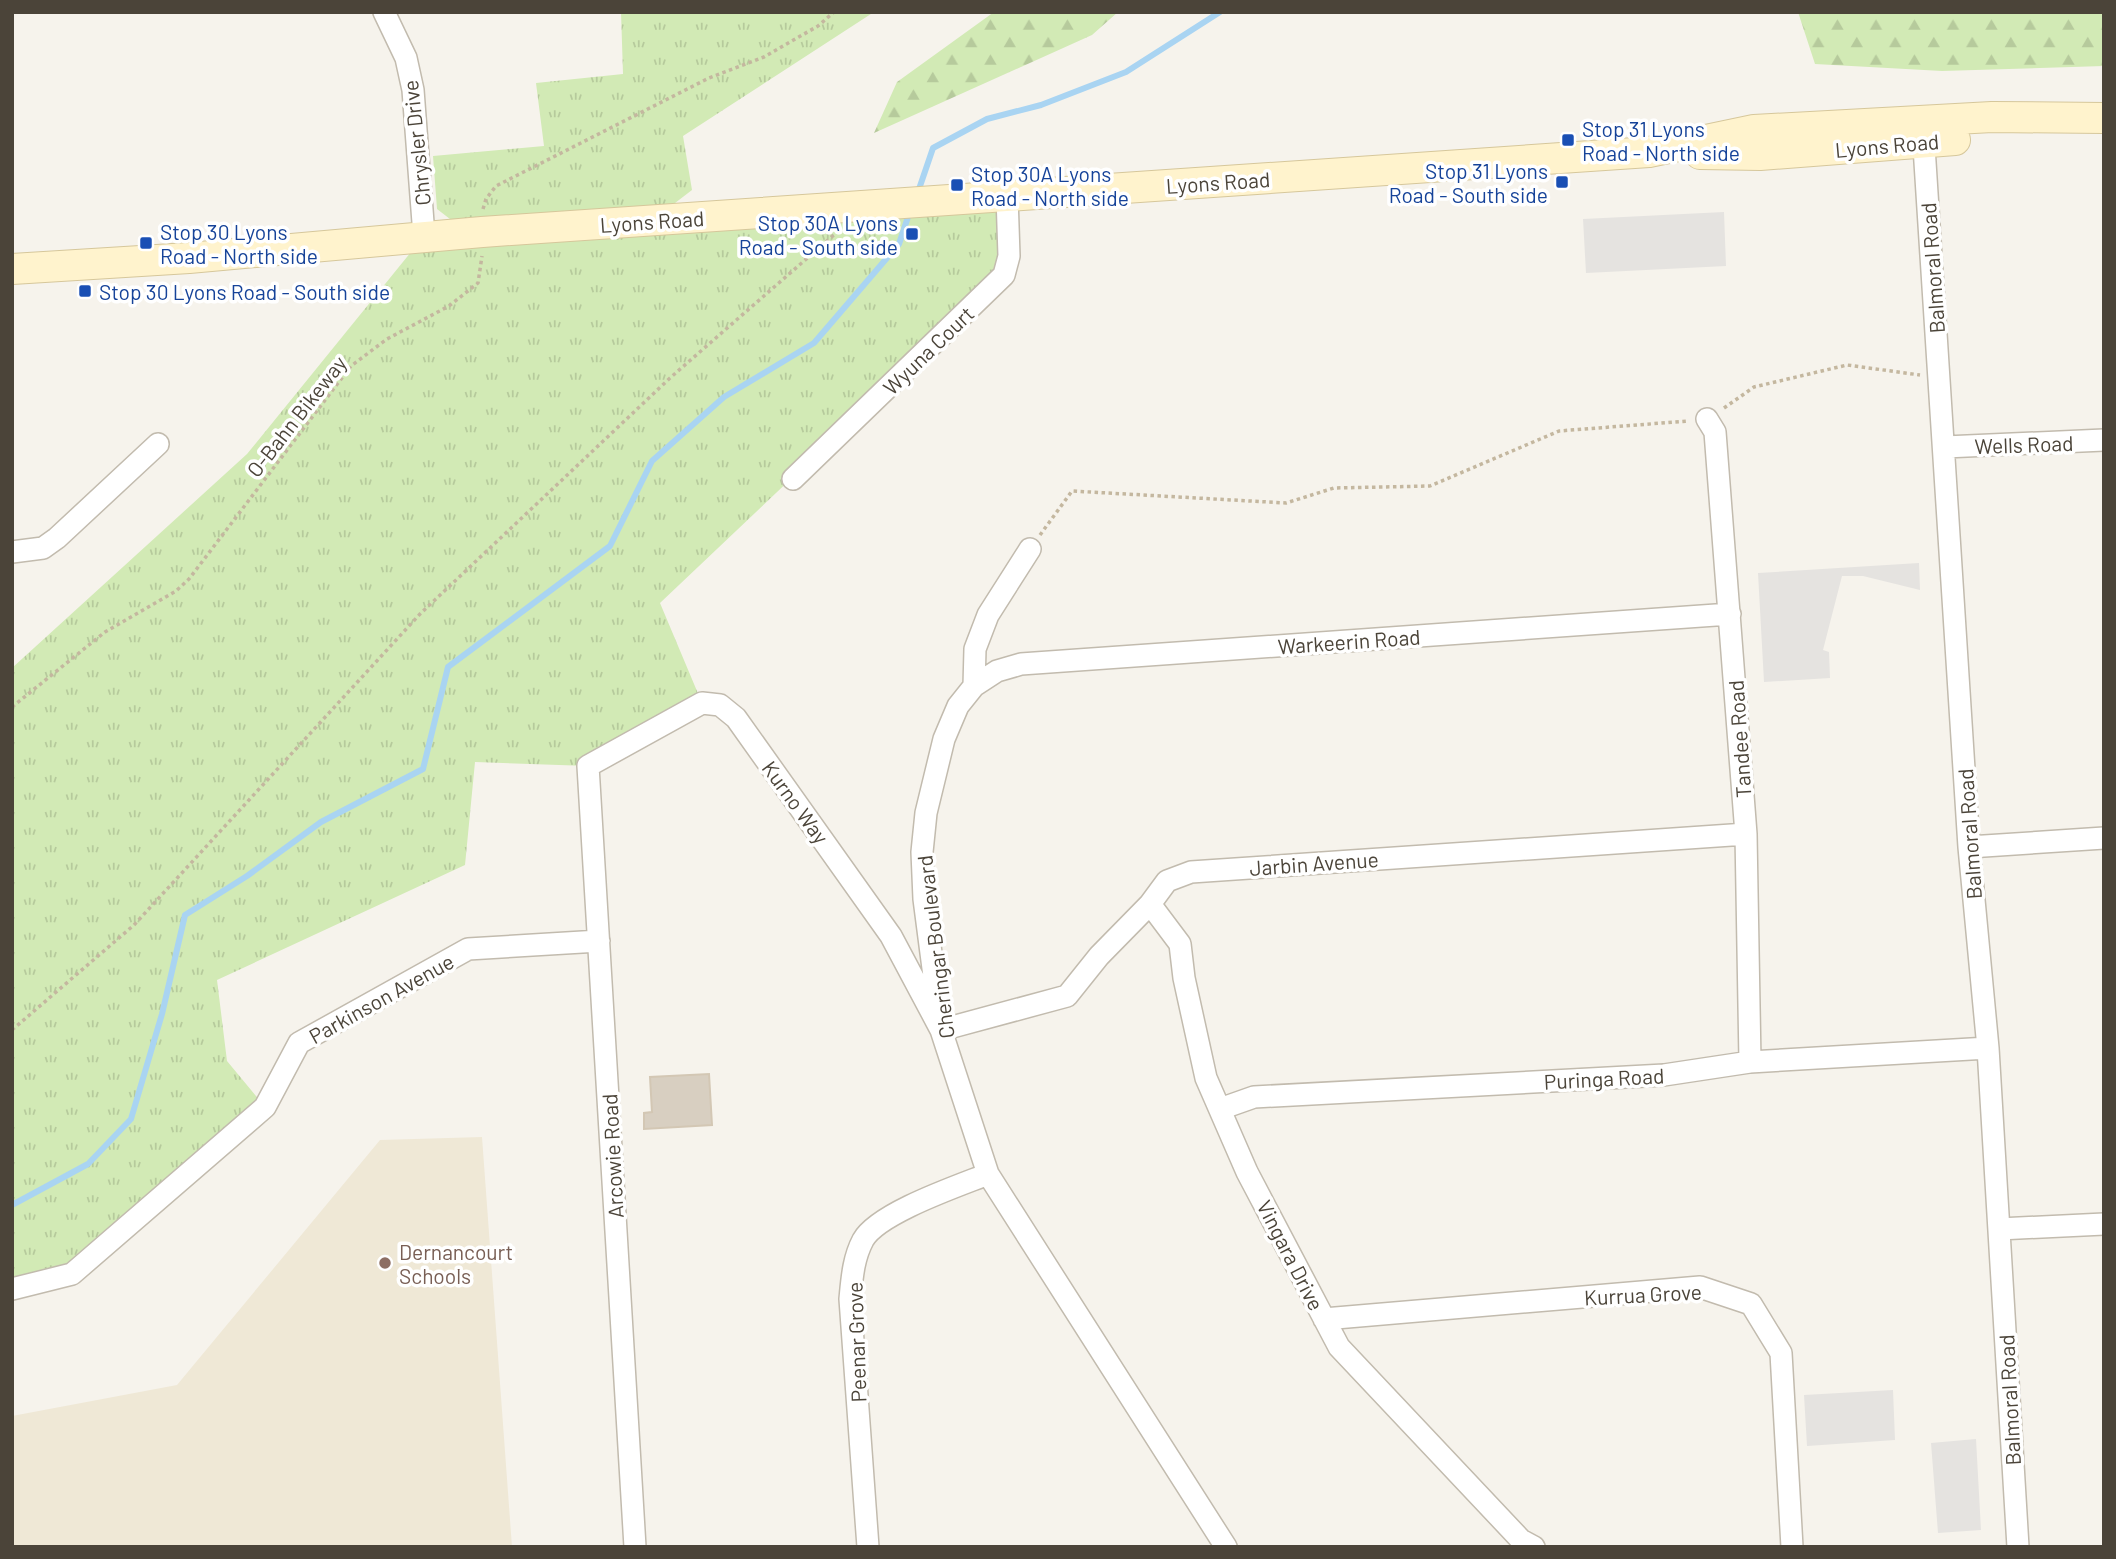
<svg xmlns="http://www.w3.org/2000/svg" width="2116" height="1559" font-family="Barlow,sans-serif">
	<style>
		.education { fill: #efe8d6 }
		.grass { fill: url(#grass-tufts) }
		.forest { fill: url(#forest-firs) }
		.parking { fill: #e5e3e0 }
		.lines { fill: none; stroke-linecap: round; stroke-linejoin: round }
		.stream { stroke: #a9d4f2; stroke-width: 6 }
		.building { fill: #d8cfc1; stroke: #d3c7b4; stroke-width: 2 }
		.street-casing { stroke: #c2bbae; stroke-width: 24 }
		.secondary-casing { stroke: #d6c79b; stroke-width: 32 }
		.path { stroke: #c4b79f; stroke-width: 3.5; stroke-dasharray: 3.5 3.5; stroke-linecap: butt }
		.street { stroke: #fff; stroke-width: 21 }
		.secondary { stroke: #fff3cd; stroke-width: 30 }
		.transit-dot { fill: #1a4fb4; stroke: #fff; stroke-width: 2.5 }
		.education-dot { fill: #8d6e63; stroke: #fff; stroke-width: 2.5 }
		.labels { text-anchor: middle; dominant-baseline: central; stroke-width: 7; stroke-linejoin: round; paint-order: stroke }
		.transit-label { font-size: 21px; fill: #164399; stroke: #fff; text-anchor: start }
		.street-label { font-size: 21px; fill: #4b4439; stroke: #fff }
		.education-label { font-size: 21px; fill: #785e54; stroke: #fff; text-anchor: start }
	</style>
	<defs>
		<pattern id="grass-tufts" width="24" height="20" patternUnits="userSpaceOnUse" patternTransform="scale(1.75)"><rect width="24" height="20" fill="#d2eab5"/><path d="M3 7l-1-3M5 7V3M7 7l1-3M15 17l-1-3M17 17v-4M19 17l1-3" fill="none" stroke="#b6ca9c"/></pattern>
		<pattern id="forest-firs" width="22" height="20" patternUnits="userSpaceOnUse" patternTransform="scale(1.75)"><rect width="22" height="20" fill="#d2eab5"/><path d="M5 1l3.5 6h-7zM16 11l3.5 6h-7z" fill="#b6ca9c"/></pattern>
	</defs>
	<rect width="100%" height="100%" fill="#f6f3ec"/>
	<path class="education" d="M482,1137L512,1547H12V1416L177,1385L380,1140Z"/>
	<path class="grass" d="M621,12H874L683,136L692,190L662,213L459,226L437,209L433,156L544,146L536,83L623,74Z
		M1007,196L1008,243L984,296L660,603L702,703L588,766L475,762L465,865L217,980L227,1061L265,1107L72,1274L12,1289V668L247,454L424,236Z"/>
	<path class="forest" d="M994,12H1118L1092,35L874,133L897,82Z
		M1798,12H2104V66L1942,71L1815,64Z"/>
	<path class="parking" d="M1724,212L1726,266L1586,273L1583,219Z
		M1919,563L1920,590L1863,576H1842L1823,650L1829,652L1830,678L1764,682L1758,573Z
		M1893,1390L1895,1440L1807,1446L1804,1395Z
		M1976,1439L1981,1530L1938,1533L1931,1443Z"/>
	<g class="lines">
		<path class="stream" d="M918,192L933,148L987,119L1041,105L1126,72L1220,12
			M12,1205L88,1164L131,1119L162,1014L185,915L247,876L321,822L423,769L448,667L610,546L652,461L724,397L814,343L899,244L909,214"/>
	</g>
	<path class="building" d="M709,1074L712,1125L644,1129V1113L652,1112L650,1077Z"/>
	<g class="lines">
		<defs>
			<path id="street" d="M384,12L406,58L413,90L424,236
				M1923,131L1969,847L1988,1048L2018,1547
				M1707,419L1715,432L1746,834L1750,1062
				M1945,447L2104,440
				M793,479L1004,275L1009,256L1007,196
				M1030,549L988,615L975,649L974,686L958,706L944,739L926,813L922,852L924,899L941,1030L988,1174L1226,1547
				M12,552L43,548L57,538L158,444
				M974,686L997,671L1021,664L1730,614
				M1969,847L2104,838
				M1150,904L1180,944L1184,978L1206,1078L1247,1172L1339,1347L1521,1540L1534,1547
				M941,1030L1067,996L1099,956L1150,904L1167,881L1191,872L1746,834
				M1220,1109L1254,1097L1664,1075L1750,1062L1988,1048
				M1999,1229L2104,1224
				M12,1289L72,1274L265,1107L299,1043L468,949L599,941
				M1324,1319L1700,1287L1751,1304L1781,1353L1792,1547
				M635,1547L588,766L702,703L720,705L736,718L891,936L941,1030
				M868,1547L850,1299C852,1279 853,1259 863,1240C878,1213 958,1186 988,1174"/>
			<path id="secondary" d="M1700,154L1760,155L1955,140
				M12,269L189,258L482,232L1649,152L1754,130L1992,117L2104,118"/>
		</defs>
		<use href="#street" class="street-casing"/>
		<use href="#secondary" class="secondary-casing"/>
		<path class="path" d="M483,209L486,199L496,186L709,78L764,57L818,26L834,12
			M1724,408L1754,387L1847,365L1920,375
			M1040,535L1072,491L1286,503L1334,488L1430,486L1559,431L1688,421
			M12,707L105,632L176,591L189,579L351,366L387,339L449,306L478,283L482,256
			M12,1030L134,925L420,614L670,378L836,233"/>
		<use href="#street" class="street"/>
		<use href="#secondary" class="secondary"/>
	</g>
	<g class="transit-dot">
		<rect x="1561" y="133" width="14" height="14" rx="3.5"/>
		<rect x="1555" y="175" width="14" height="14" rx="3.5"/>
		<rect x="950" y="178" width="14" height="14" rx="3.5"/>
		<rect x="905" y="227" width="14" height="14" rx="3.5"/>
		<rect x="139" y="236" width="14" height="14" rx="3.5"/>
		<rect x="78" y="284" width="14" height="14" rx="3.5"/>
	</g>
	<circle class="education-dot" cx="385" cy="1263" r="7"/>
	<g class="labels">
		<g class="transit-label">
			<text x="1582" y="128">Stop 31 Lyons<tspan x="1582" dy="24">Road - North side</tspan></text>
			<text x="1548" y="170" text-anchor="end">Stop 31 Lyons<tspan x="1548" dy="24">Road - South side</tspan></text>
			<text x="971" y="173">Stop 30A Lyons<tspan x="971" dy="24">Road - North side</tspan></text>
			<text x="898" y="222" text-anchor="end">Stop 30A Lyons<tspan x="898" dy="24">Road - South side</tspan></text>
			<text x="160" y="231">Stop 30 Lyons<tspan x="160" dy="24">Road - North side</tspan></text>
			<text x="99" y="291">Stop 30 Lyons Road - South side</text>
		</g>
		<g class="street-label">
			<text transform="translate(416 143) rotate(-96)">Chrysler Drive</text>
			<text transform="translate(1887 145) rotate(-5)">Lyons Road</text>
			<text transform="translate(1218 182) rotate(-4)">Lyons Road</text>
			<text transform="translate(652 221) rotate(-4)">Lyons Road</text>
			<text transform="translate(1932 268) rotate(-94)">Balmoral Road</text>
			<text transform="translate(928 350) rotate(-44)">Wyuna Court</text>
			<text transform="translate(296 416) rotate(-52)">O-Bahn Bikeway</text>
			<text transform="translate(2024 444) rotate(-2)">Wells Road</text>
			<text transform="translate(1349 641) rotate(-4)">Warkeerin Road</text>
			<text transform="translate(1739 739) rotate(-94)">Tandee Road</text>
			<text transform="translate(796 802) rotate(54)">Kurno Way</text>
			<text transform="translate(1969 834) rotate(-94)">Balmoral Road</text>
			<text transform="translate(1314 863) rotate(-4)">Jarbin Avenue</text>
			<text transform="translate(935 947) rotate(-97)">Cheringar Boulevard</text>
			<text transform="translate(381 998) rotate(-29)">Parkinson Avenue</text>
			<text transform="translate(1604 1078) rotate(-3)">Puringa Road</text>
			<text transform="translate(612 1156) rotate(-93)">Arcowie Road</text>
			<text transform="translate(1291 1255) rotate(63)">Vingara Drive</text>
			<text transform="translate(1643 1294) rotate(-3)">Kurrua Grove</text>
			<text transform="translate(856 1342) rotate(-92)">Peenar Grove</text>
			<text transform="translate(2009 1400) rotate(-93)">Balmoral Road</text>
		</g>
		<g class="education-label">
			<text x="399" y="1251">Dernancourt<tspan x="399" dy="24">Schools</tspan></text>
		</g>
	</g>
	<rect width="2116" height="1559" fill="none" stroke="#4b4439" stroke-width="28"/>
</svg>
